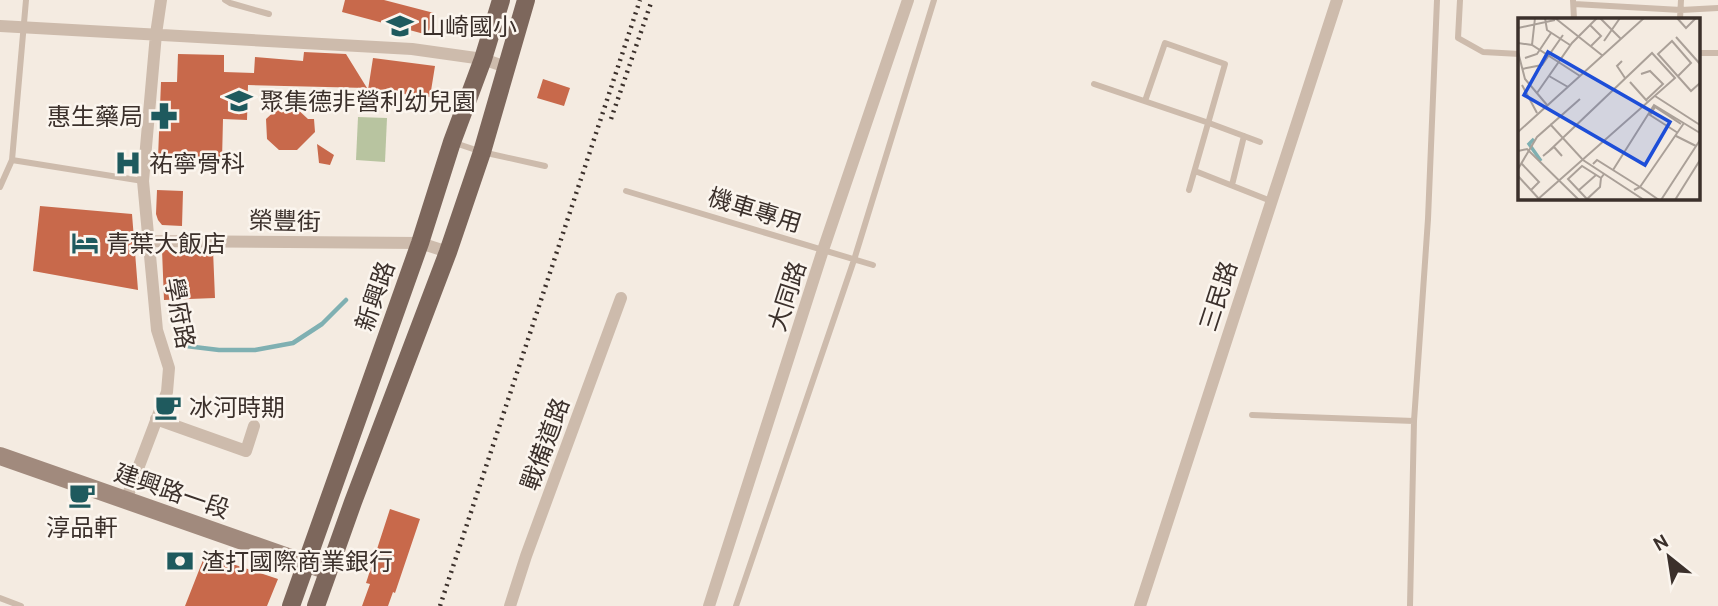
<svg xmlns="http://www.w3.org/2000/svg" width="1718" height="606" font-family="Cabin,'Noto Sans TC',sans-serif">
	<style>
		.green { fill: #b8c4a0 }
		.lines { fill: none; stroke-linecap: round; stroke-linejoin: round }
		.stream { stroke: #7fb0b2; stroke-width: 4.5 }
		.building { fill: #c8694b }
		.lane { stroke: #cdbbac; stroke-width: 6 }
		.street { stroke: #cdbbac; stroke-width: 12 }
		.secondary { stroke: #a18a7d; stroke-width: 18 }
		.primary { stroke: #7d675c; stroke-width: 18 }
		.rail { stroke: #3b302b; stroke-width: 4.5; stroke-dasharray: 2 5; stroke-linecap: butt }
		.labels { text-anchor: middle; dominant-baseline: central; stroke-width: 5; stroke-linejoin: round; paint-order: stroke }
		.poi-label { font-size: 24px; fill: #3b302b; stroke: #fbf5ee; text-anchor: start }
		.street-label { font-size: 24px; fill: #3b302b; stroke: #fbf5ee }
		.inset-river { fill: none; stroke: #7fb0b2; stroke-width: 3.5 }
		.inset-road { fill: none; stroke: #aaa098; stroke-width: 2 }
		.view { fill: #1d4ed8; fill-opacity: 0.15; stroke: #1d4ed8; stroke-width: 3.5 }
		.inset-edge { fill: none; stroke: #3b302b; stroke-width: 3.5 }
	</style>
	<rect width="100%" height="100%" fill="#f4ebe1"/>
	<path class="green" d="M358,117L387,118L385,162L356,160Z"/>
	<g class="lines">
		<path class="stream" d="M186,346L219,350H255L293,343L322,324L346,300"/>
	</g>
	<path class="building" d="M345,0H384L434,13L428,35L342,12Z
		M304,52L346,54L367,88L248,85L247,120L223,119L222,160L158,158L161,82H177L178,54L224,55V72L254,73L255,57L303,61Z
		M373,58L435,66L430,97L368,90Z
		M543,79L570,88L564,106L537,98Z
		M295,107L308,119H314L315,132L297,150H279L267,139L266,119L278,108Z
		M317,144L334,155L330,165L319,163Z
		M157,190L183,191L182,226L162,225L158,220L156,214Z
		M40,206L132,214L138,290L33,271Z
		M162,250H213L215,298L164,300Z
		M390,509L420,519L395,593L393,592L388,606H362L370,584L366,583Z
		M205,555L278,579L267,606H185Z"/>
	<g class="lines">
		<path class="lane" d="M225,0L230,3L269,14
			M1460,0L1458,38L1483,52L1520,54
			M1573,0L1574,19
			M1574,4L1681,10L1718,8
			M1680,19L1681,0
			M1699,53H1718
			M1094,84L1209,123L1260,142
			M1145,101L1165,43L1225,64L1189,190
			M455,143L482,152L545,166
			M12,160L143,181
			M1195,171L1271,201
			M1232,185L1244,136
			M0,187L12,160L26,0
			M626,191L873,265
			M1252,415L1414,421
			M0,598L21,606
			M736,606L854,260L934,0
			M1410,606L1414,421L1428,219L1437,0"/>
		<path class="street" d="M0,26L412,49L483,59L506,67
			M150,241L420,243L448,252
			M156,419L246,451L254,426
			M126,500L167,392L169,368L157,330L143,181L156,34L161,0
			M510,606L526,556L621,298
			M709,606L823,250L908,0
			M1140,606L1337,0"/>
		<path class="secondary" d="M0,456L328,571"/>
		<path class="primary" d="M291,606L420,243L452,142L483,59L501,0
			M316,606L353,502L448,252L482,152L526,0"/>
		<path class="rail" d="M611,119L652,0
			M440,606L640,0"/>
	</g>
	<defs>
		<symbol id="school-bare" viewBox="-9 -9 18 18"><path d="M0-5L7-2L0 1L-7-2ZM-4 1L0 2.5L4 1V4Q0 6-4 4Z" fill="#1f5a5e" stroke="#fbf5ee" stroke-width="2.5" paint-order="stroke"/></symbol>
		<symbol id="pharmacy-bare" viewBox="-9 -9 18 18"><path d="M-2-6h4v4h4v4h-4v4h-4v-4h-4v-4h4Z" fill="#1f5a5e" stroke="#fbf5ee" stroke-width="2.5" paint-order="stroke"/></symbol>
		<symbol id="hospital-bare" viewBox="-9 -9 18 18"><path d="M-5-5h3v3.5h4V-5h3V5h-3V1.5h-4V5h-3Z" fill="#1f5a5e" stroke="#fbf5ee" stroke-width="2.5" paint-order="stroke"/></symbol>
		<symbol id="hotel-bare" viewBox="-9 -9 18 18"><path d="M-6-4.5h1.5V1H6V5H4.5V3h-9V5H-6ZM-4 0a1.8 1.8 0 1 1 3.6 0ZM.5 0V-2.5h3Q6-2.5 6 0Z" fill="#1f5a5e" stroke="#fbf5ee" stroke-width="2.5" paint-order="stroke"/></symbol>
		<symbol id="cafe-bare" viewBox="-9 -9 18 18"><path d="M-5.5-4.5H6V0H3Q3 3.5 0 3.5H-2.5Q-5.5 3.5-5.5 0ZM3-3.2v2h1.7v-2ZM-6 4.5H4V6H-6Z" fill="#1f5a5e" stroke="#fbf5ee" stroke-width="2.5" paint-order="stroke"/></symbol>
		<symbol id="bank-bare" viewBox="-9 -9 18 18"><path d="M-6-4H6V4H-6ZM0-2.3a2.3 2.3 0 1 0 0 4.6a2.3 2.3 0 1 0 0-4.6Z" fill="#1f5a5e" stroke="#fbf5ee" stroke-width="2.5" paint-order="stroke"/></symbol>
	</defs>
	<g fill-rule="evenodd">
		<use href="#school-bare" x="381" y="7" width="38" height="38"/>
		<use href="#school-bare" x="220" y="82" width="38" height="38"/>
		<use href="#pharmacy-bare" x="145" y="97" width="38" height="38"/>
		<use href="#hospital-bare" x="109" y="144" width="38" height="38"/>
		<use href="#hotel-bare" x="66" y="224" width="38" height="38"/>
		<use href="#cafe-bare" x="149" y="388" width="38" height="38"/>
		<use href="#cafe-bare" x="63" y="476" width="38" height="38"/>
		<use href="#bank-bare" x="161" y="542" width="38" height="38"/>
	</g>
	<g class="labels">
		<g class="poi-label">
			<text x="421" y="26">山崎國小</text>
			<text x="260" y="101">聚集德非營利幼兒園</text>
			<text x="143" y="116" text-anchor="end">惠生藥局</text>
			<text x="149" y="163">祐寧骨科</text>
			<text x="106" y="243">青葉大飯店</text>
			<text x="189" y="407">冰河時期</text>
			<text x="82" y="527" text-anchor="middle">淳品軒</text>
			<text x="201" y="561">渣打國際商業銀行</text>
		</g>
		<g class="street-label">
			<text transform="translate(755 210) rotate(17)">機車專用</text>
			<text transform="translate(285 221) rotate(1)">榮豐街</text>
			<text transform="translate(375 296) rotate(-71)">新興路</text>
			<text transform="translate(787 296) rotate(-72)">大同路</text>
			<text transform="translate(1218 296) rotate(-72)">三民路</text>
			<text transform="translate(180 313) rotate(80)">學府路</text>
			<text transform="translate(545 444) rotate(-70)">戰備道路</text>
			<text transform="translate(172 491) rotate(19)">建興路一段</text>
		</g>
	</g>
	<g transform="translate(1518 18)">
		<rect width="182" height="182" fill="#f4ebe1"/>
		<path class="inset-river" d="M16,121L11,126L23,143"/>
		<path class="inset-road" d="M27,0L29,12L52,27M37,0L85,38M82,0L103,21M159,0L168,10L178,0M72,7L83,18L73,28M0,10L37,2M158,19L182,46M86,23L102,0M0,25L14,27L62,58M14,27L17,0M0,34L7,61L29,87M7,40L19,36L33,15M104,43L99,48L107,60M4,51L24,47L45,17M123,56L132,53L145,66L128,82M31,58L50,69M160,58L173,45L154,23L140,36L173,73L182,65M112,64L129,83M4,67L19,95M19,75L54,25L79,0M137,78L182,107M32,106L65,142L126,182M0,114L126,0M160,115L132,97L137,89L163,106M158,118L178,128M0,133L9,131L61,182M25,138L36,129L44,138M4,146L21,164L13,172M75,146L79,142L122,169L166,105M0,151L19,119L62,81M95,152L136,87L182,115M0,158L22,182M83,160L82,169L69,181L50,161L64,148L83,160L86,156M61,172L78,157M116,172L122,169L141,182M19,182L157,60L134,35L30,134M143,182L182,122M157,182L182,142"/>
		<path class="view" d="M30,34L152,104L127,147L6,77Z"/>
		<rect width="182" height="182" class="inset-edge"/>
	</g>
	<g transform="translate(1669 557) rotate(330)" stroke="#fbf5ee" stroke-width="5" paint-order="stroke">
	<path d="M0-5L12 26L0 18L-12 26Z" fill="#3b302b"/>
	<text y="-10" font-size="19" font-weight="bold" text-anchor="middle" fill="#3b302b">N</text>
	</g>
</svg>
